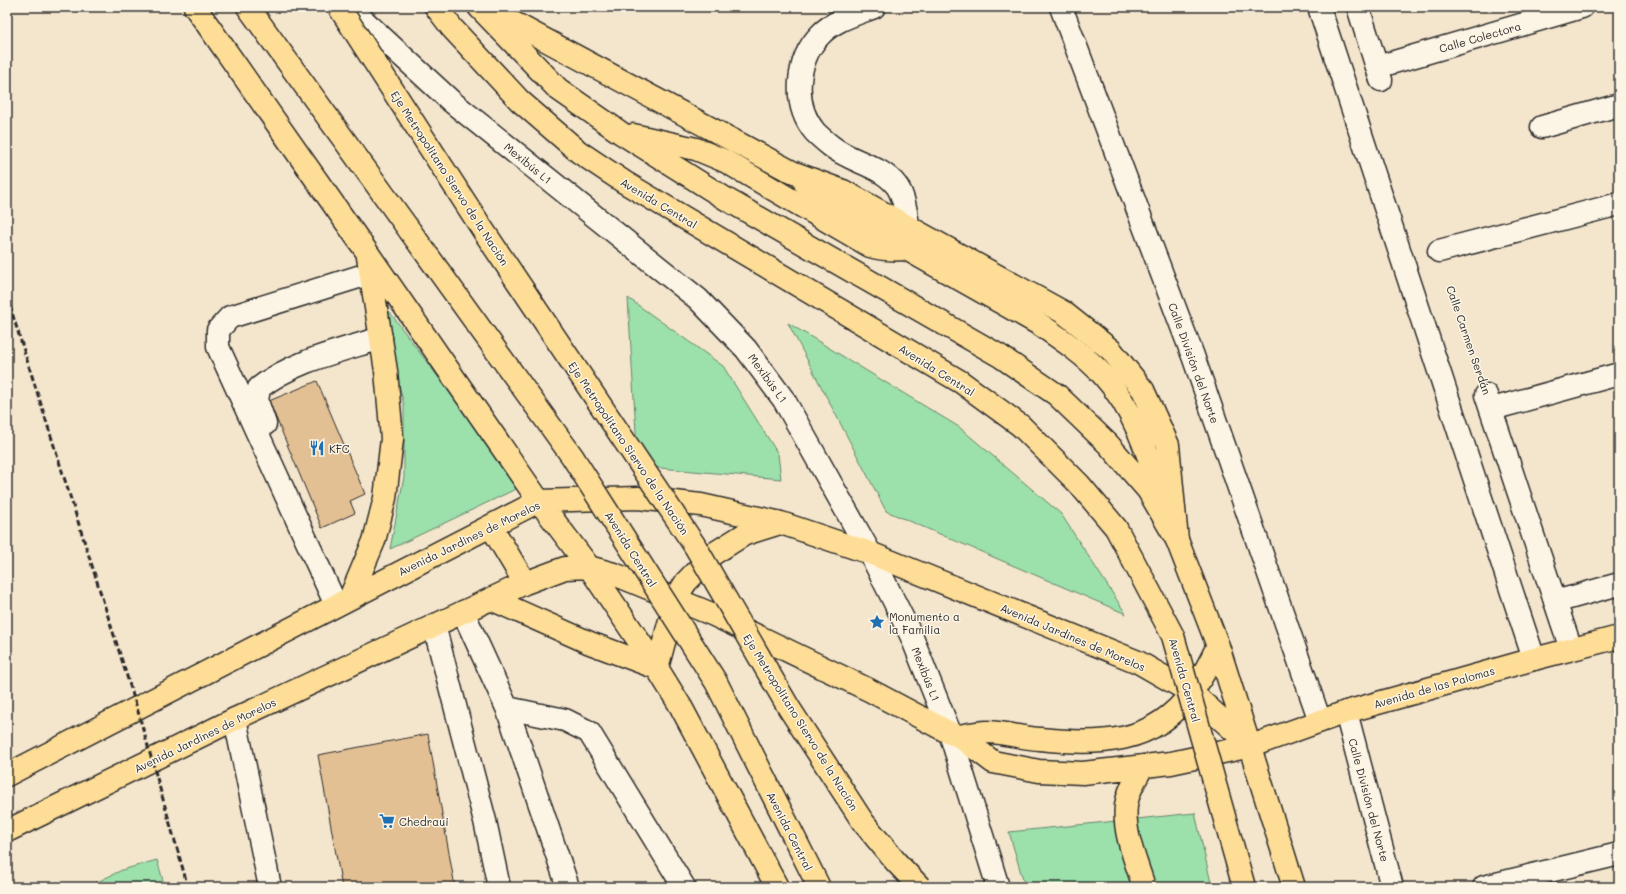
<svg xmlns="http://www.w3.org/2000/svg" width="1626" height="894" font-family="Mali,sans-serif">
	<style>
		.green { fill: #9ce0ac; stroke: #64866c }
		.building { fill: #e3c094; stroke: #2b2b2b }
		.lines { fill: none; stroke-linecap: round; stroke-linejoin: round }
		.minor-casing { stroke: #2b2b2b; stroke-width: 25 }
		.major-casing { stroke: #2b2b2b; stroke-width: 25 }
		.highway-casing { stroke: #2b2b2b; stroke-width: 25 }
		.minor { stroke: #fcf5e5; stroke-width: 22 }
		.major { stroke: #fedd96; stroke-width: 22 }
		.highway { stroke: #fedd96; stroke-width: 22 }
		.rail { stroke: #2b2b2b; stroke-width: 3; stroke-dasharray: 6 3; stroke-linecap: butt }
		.highway-bridge-casing { stroke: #2b2b2b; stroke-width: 25; stroke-linecap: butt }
		.highway-bridge { stroke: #fedd96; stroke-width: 22 }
		.labels { text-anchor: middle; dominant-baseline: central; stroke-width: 3; stroke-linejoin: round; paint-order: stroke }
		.street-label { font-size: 11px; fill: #2b2b2b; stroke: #fcf5e5 }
		.poi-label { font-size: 11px; fill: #2b2b2b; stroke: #fcf5e5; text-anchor: start }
	</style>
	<rect width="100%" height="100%" fill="#f4e5cd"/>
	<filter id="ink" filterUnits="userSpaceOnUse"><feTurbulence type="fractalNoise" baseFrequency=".025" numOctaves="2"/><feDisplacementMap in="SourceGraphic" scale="8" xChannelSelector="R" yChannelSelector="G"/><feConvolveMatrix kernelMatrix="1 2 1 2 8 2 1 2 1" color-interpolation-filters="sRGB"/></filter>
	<g filter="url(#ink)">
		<path class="green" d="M377,295L520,487L390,549L404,477V405Z
			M628,298L723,366L778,454L781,479L638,466Z
			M788,323L959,427L1061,514L1126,614L886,511Z
			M1195,813L1212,887H1025L1009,832Z
			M157,860L165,887H87L122,870Z"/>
		<path class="building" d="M317,381L365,494L350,501L355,513L322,528L269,401Z
			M428,734L455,887H342L318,755Z"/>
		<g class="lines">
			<defs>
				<path id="minor" d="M349,7L452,102L698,299L746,349L784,400L870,553L911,635L950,733L998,887
					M874,7C856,14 834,20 820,35C796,60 792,105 815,132C820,137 826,142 831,146C851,162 880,165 896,185C905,196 906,215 909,229
					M1061,7L1193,356L1320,721
					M1319,7L1534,659
					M1358,7L1381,80
					M1377,67L1582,7
					M1542,127L1619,105
					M1439,251L1619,204
					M1486,395L1571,649
					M1492,409L1619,374
					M265,424L257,401L259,388C293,361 340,351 381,338
					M1555,602L1619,584
					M336,605L218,347V330L230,317L371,273
					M463,612L507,708L568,887
					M434,625L485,821L499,887
					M507,708L565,720L589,732L684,887
					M1346,712L1392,887
					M235,719L270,887
					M1484,887L1619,854"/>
				<path id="major" d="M195,7L367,252L539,501L589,567L657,668L681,707L777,887
					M479,7L558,89L621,133L726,199L1000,356L1057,395L1108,444L1148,490L1177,540L1218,646L1294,887
					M633,135L696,149L725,161L870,246C882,250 893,250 906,249
					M491,526L525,583
					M350,598L374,541L385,498L392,439L386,371L368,257
					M491,599L590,643L657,668L676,598L686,582L713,554L745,534L780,523
					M959,736C967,735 977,732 986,732C1004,732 1022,738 1040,739C1099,745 1153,745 1191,693C1202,679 1210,661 1218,646
					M1143,766C1136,778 1128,791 1126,806C1123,833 1136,861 1144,887
					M7,775L539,501L638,498L701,505L781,523L870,553L1138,662L1192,693L1251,746
					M7,831L235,719L525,583L565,568L589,567L614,574L714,615L869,690L950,733L959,736L993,762L1039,771L1083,773L1171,763L1251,746L1346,712L1534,659L1619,637"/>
				<path id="highway" d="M248,7L410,231
					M436,7L452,28L520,101L579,152L624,182L961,382L1021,426
					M484,7L792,172L843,191L1063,312L1111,350L1143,390L1168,445L1177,540
					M805,183L834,208L1039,324C1061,339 1085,355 1103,375C1136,411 1150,460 1165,506"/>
			</defs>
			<use href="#minor" class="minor-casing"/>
			<use href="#major" class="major-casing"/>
			<use href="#highway" class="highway-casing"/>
			<use href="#minor" class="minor"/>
			<use href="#major" class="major"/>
			<use href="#highway" class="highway"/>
			<path class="rail" d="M7,297L137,708L188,887"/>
			<defs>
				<path id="highway-bridge" d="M339,7L483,230L695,546L789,708L863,822L896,862L920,887
					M410,231L572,456L716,682L819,887
					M1021,426L1079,484L1116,528L1173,636L1244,887"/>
			</defs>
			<use href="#highway-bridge" class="highway-bridge-casing"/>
			<use href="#highway-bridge" class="highway-bridge"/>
		</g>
	</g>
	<defs>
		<symbol id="restaurant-bare" viewBox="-9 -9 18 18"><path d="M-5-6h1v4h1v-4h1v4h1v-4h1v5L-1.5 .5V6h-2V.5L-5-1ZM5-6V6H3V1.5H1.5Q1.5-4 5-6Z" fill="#1f6fb2" stroke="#fcf5e5" stroke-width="2.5" paint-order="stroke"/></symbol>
		<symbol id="sight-bare" viewBox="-9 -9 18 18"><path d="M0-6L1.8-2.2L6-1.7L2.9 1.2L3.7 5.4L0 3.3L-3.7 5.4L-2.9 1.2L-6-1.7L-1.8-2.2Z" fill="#1f6fb2" stroke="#fcf5e5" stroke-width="2.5" paint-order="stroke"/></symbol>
		<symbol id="supermarket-bare" viewBox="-9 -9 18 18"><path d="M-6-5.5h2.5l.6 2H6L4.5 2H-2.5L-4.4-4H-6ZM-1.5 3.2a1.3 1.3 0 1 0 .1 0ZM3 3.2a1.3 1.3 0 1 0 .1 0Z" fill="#1f6fb2" stroke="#fcf5e5" stroke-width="2.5" paint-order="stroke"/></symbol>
	</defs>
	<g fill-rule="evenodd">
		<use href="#restaurant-bare" x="306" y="437" width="22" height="22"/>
		<use href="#sight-bare" x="866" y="611" width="22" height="22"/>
		<use href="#supermarket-bare" x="376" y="810" width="22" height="22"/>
	</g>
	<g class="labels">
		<g class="street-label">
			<text transform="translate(1480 37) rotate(-16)">Calle Colectora</text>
			<text transform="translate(528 163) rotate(39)">Mexibús L1</text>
			<text transform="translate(450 178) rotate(57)">Eje Metropolitano Siervo de la Nación</text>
			<text transform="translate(659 203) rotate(31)">Avenida Central</text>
			<text transform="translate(1469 340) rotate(71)">Calle Carmen Serdán</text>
			<text transform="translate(1194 363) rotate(70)">Calle División del Norte</text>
			<text transform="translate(937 370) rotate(32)">Avenida Central</text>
			<text transform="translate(768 378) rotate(54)">Mexibús L1</text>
			<text transform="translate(629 448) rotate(56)">Eje Metropolitano Siervo de la Nación</text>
			<text transform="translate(469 538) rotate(-26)">Avenida Jardines de Morelos</text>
			<text transform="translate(631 549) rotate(58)">Avenida Central</text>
			<text transform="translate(1073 637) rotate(23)">Avenida Jardines de Morelos</text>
			<text transform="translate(926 674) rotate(68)">Mexibús L1</text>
			<text transform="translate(1185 680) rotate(74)">Avenida Central</text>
			<text transform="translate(1434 687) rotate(-16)">Avenida de las Palomas</text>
			<text transform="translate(801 722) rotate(58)">Eje Metropolitano Siervo de la Nación</text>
			<text transform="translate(205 735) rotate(-26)">Avenida Jardines de Morelos</text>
			<text transform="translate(1369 800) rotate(75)">Calle División del Norte</text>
			<text transform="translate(790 831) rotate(63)">Avenida Central</text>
		</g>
		<g class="poi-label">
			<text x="329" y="448">KFC</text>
			<text x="889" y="616">Monumento a<tspan x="889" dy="13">la Familia</tspan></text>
			<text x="399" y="821">Chedraui</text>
		</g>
	</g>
	<rect width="1626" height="894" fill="none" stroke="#fcf5e5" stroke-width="24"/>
	<rect x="12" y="12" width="1602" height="870" fill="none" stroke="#2b2b2b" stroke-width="1.5" filter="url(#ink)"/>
</svg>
